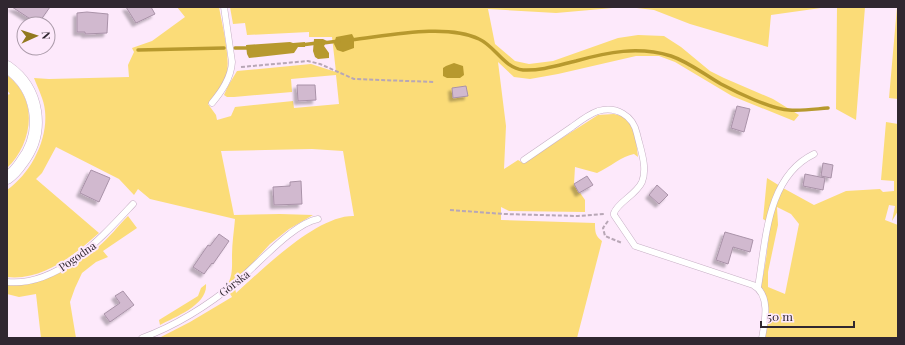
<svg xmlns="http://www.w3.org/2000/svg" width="905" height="345" font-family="'Playfair Display',serif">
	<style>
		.green { fill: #fbdc78; fill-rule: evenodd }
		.water { fill: #b7992e }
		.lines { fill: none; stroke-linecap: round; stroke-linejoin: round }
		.stream { stroke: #b7992e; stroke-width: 3.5 }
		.building { fill: #d1b9cf; stroke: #a992a8; filter: url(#shadow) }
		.service-casing { stroke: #c6afc4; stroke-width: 7 }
		.minor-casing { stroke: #c6afc4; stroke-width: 13 }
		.path { stroke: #b8a7b6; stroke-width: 2; stroke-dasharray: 4 2; stroke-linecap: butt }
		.service { stroke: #fff; stroke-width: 6 }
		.minor { stroke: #fff; stroke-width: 12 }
		.labels { text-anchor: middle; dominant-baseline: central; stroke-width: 4; stroke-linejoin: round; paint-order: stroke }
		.street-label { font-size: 11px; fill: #302730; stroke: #fde9fb }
	</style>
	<defs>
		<filter id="shadow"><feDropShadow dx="-3.5" dy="3.5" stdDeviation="1" flood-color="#0004"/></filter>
	</defs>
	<rect width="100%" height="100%" fill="#fde9fb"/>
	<path class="green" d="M177,7H219C222,24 230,56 227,72C224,84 216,94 208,104L216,115L217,120L231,116L235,107L293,101L294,108L339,104L336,75L291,79L292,92L234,97H227L224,95L228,86L237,71L311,64L336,72L332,37H309V32L247,35L245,23L233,24L230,7H624L556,13L488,9L495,44L515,61L529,64L553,61L618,38L638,35L664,36L681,47L710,71L724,78L773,99L799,115L794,121L732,96L675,62L659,56H636L558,74L530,79L514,77L498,62L506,126L504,169L518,160L523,163L598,115L614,114L625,117L635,132L638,157L634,154C622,156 610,167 597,173L575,167L574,184L585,200V212L509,211L501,207V220L595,223C595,231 595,236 602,241L577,338H176V337L172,338H159L190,322L232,297L229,292L235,288L236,293C263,269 317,215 354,216L343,151L312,149L221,151L234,215L280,214L313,215L289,229L270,244L250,266L227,286C233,275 232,267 232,255C232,243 234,231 235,219L150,199L138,189L134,195L119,179L56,147L42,173L36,179L99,233C74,255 43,281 7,277V190C31,173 48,140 45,111C44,99 38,89 34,78L49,79L129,77L128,65L134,52L132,48L152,41L185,17Z
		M628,7H828L771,15L768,47L690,24L654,10Z
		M837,7H865L856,120L836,109Z
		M897,7H898V99L889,98Z
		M7,75C13,80 20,87 23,94C36,118 26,150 7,168V95L10,94L7,90Z
		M886,122L898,124V211L892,221L895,206L889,205L885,220L898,225V338H764C765,322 771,300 760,286C767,265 767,244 771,222C773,210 778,199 783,188L814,205L846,191L880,189L883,192L894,191V181L881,180ZM777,207L791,214L799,224L785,294L768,287V272L778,225Z
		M767,178L780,186L768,222L763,219Z
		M128,216L137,228L103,251L108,257L96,262L82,273L75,288L70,302L76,338H41L36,294L19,297L7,294V284C36,291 76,265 98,247C109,238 118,226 128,216Z
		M206,284C208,305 175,317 160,325L159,320L198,296L201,288Z"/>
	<path class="water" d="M352,34L354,38V48L343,52L337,50L334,44L336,37Z
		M314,39H323L327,41L324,46L329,53V58L318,59L315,57L313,51Z
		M290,42L293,43L305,42V47H298L294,53L249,58L247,54L246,45Z
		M454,63L463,66L464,75L460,78H447L443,76V68L446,66Z"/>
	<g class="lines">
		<path class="stream" d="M351,40C387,36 446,23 479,39C495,46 504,68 523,70C541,71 559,65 576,61C608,52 638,46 671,56C689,62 705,75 721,84C736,92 773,110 789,110C802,111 815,109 828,108
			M323,43L339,41
			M301,45L317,43
			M235,48H249
			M138,50L224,48"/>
	</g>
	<path class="building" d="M12,7H50L38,24Z
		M126,7H151L155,14L136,23Z
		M87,12L108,14L107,33L85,34V32H77V13Z
		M297,85H315L316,100L298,101Z
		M466,86L468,96L453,98L452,88Z
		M737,106L750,109L744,132L731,128Z
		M823,163L833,165L831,178L821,176Z
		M91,170L110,178L99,202L80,193Z
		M805,174L825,178L823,190L803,186Z
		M587,176L593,185L579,193L574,184Z
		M301,181L302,204L274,205L273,187L290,186V182Z
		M657,185L668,195L659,204L649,195Z
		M725,232L753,240L750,252L733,247L728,264L716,260Z
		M219,234L229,241L213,264L212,263L204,274L193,267L208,245L210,246Z
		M123,291L134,305L110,322L104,314L120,303L115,296Z"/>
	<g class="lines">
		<defs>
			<path id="service" d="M212,103C222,91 231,78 232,62L224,7
				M524,160C540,149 556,138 572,127C580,121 589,114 598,111C616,106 633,115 637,134C640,148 648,167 642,182C636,195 618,202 614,213V215L635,246L753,285C771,294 765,322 762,338
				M7,282C58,287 101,238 133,204
				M758,287C766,242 766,177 814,154
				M142,338C178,325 210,304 239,280C259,263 294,223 318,219"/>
			<path id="minor" d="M7,67C39,89 45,132 22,162C18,168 13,174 7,178"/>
		</defs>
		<use href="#service" class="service-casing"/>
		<use href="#minor" class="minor-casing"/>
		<path class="path" d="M241,67L308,61L320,64L354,79L434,82
			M450,210L504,214L578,216L604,214
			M608,221L603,228L605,236L622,243"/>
		<use href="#service" class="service"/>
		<use href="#minor" class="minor"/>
	</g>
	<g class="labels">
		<g class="street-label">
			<text transform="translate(77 256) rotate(-35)">Pogodna</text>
			<text transform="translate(234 283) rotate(-38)">Górska</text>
		</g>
	</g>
	<rect width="905" height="345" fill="none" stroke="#302730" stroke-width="16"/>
	<g transform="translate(36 36) rotate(87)"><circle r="19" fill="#fde9fb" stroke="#ab9baa"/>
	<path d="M0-3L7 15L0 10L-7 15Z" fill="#92791f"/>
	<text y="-6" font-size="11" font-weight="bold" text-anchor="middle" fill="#302730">N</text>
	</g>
	<path d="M761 321v6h93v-6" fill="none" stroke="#302730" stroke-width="2"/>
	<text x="767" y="321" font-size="12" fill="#302730" stroke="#fde9fb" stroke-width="3" paint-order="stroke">50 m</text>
</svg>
